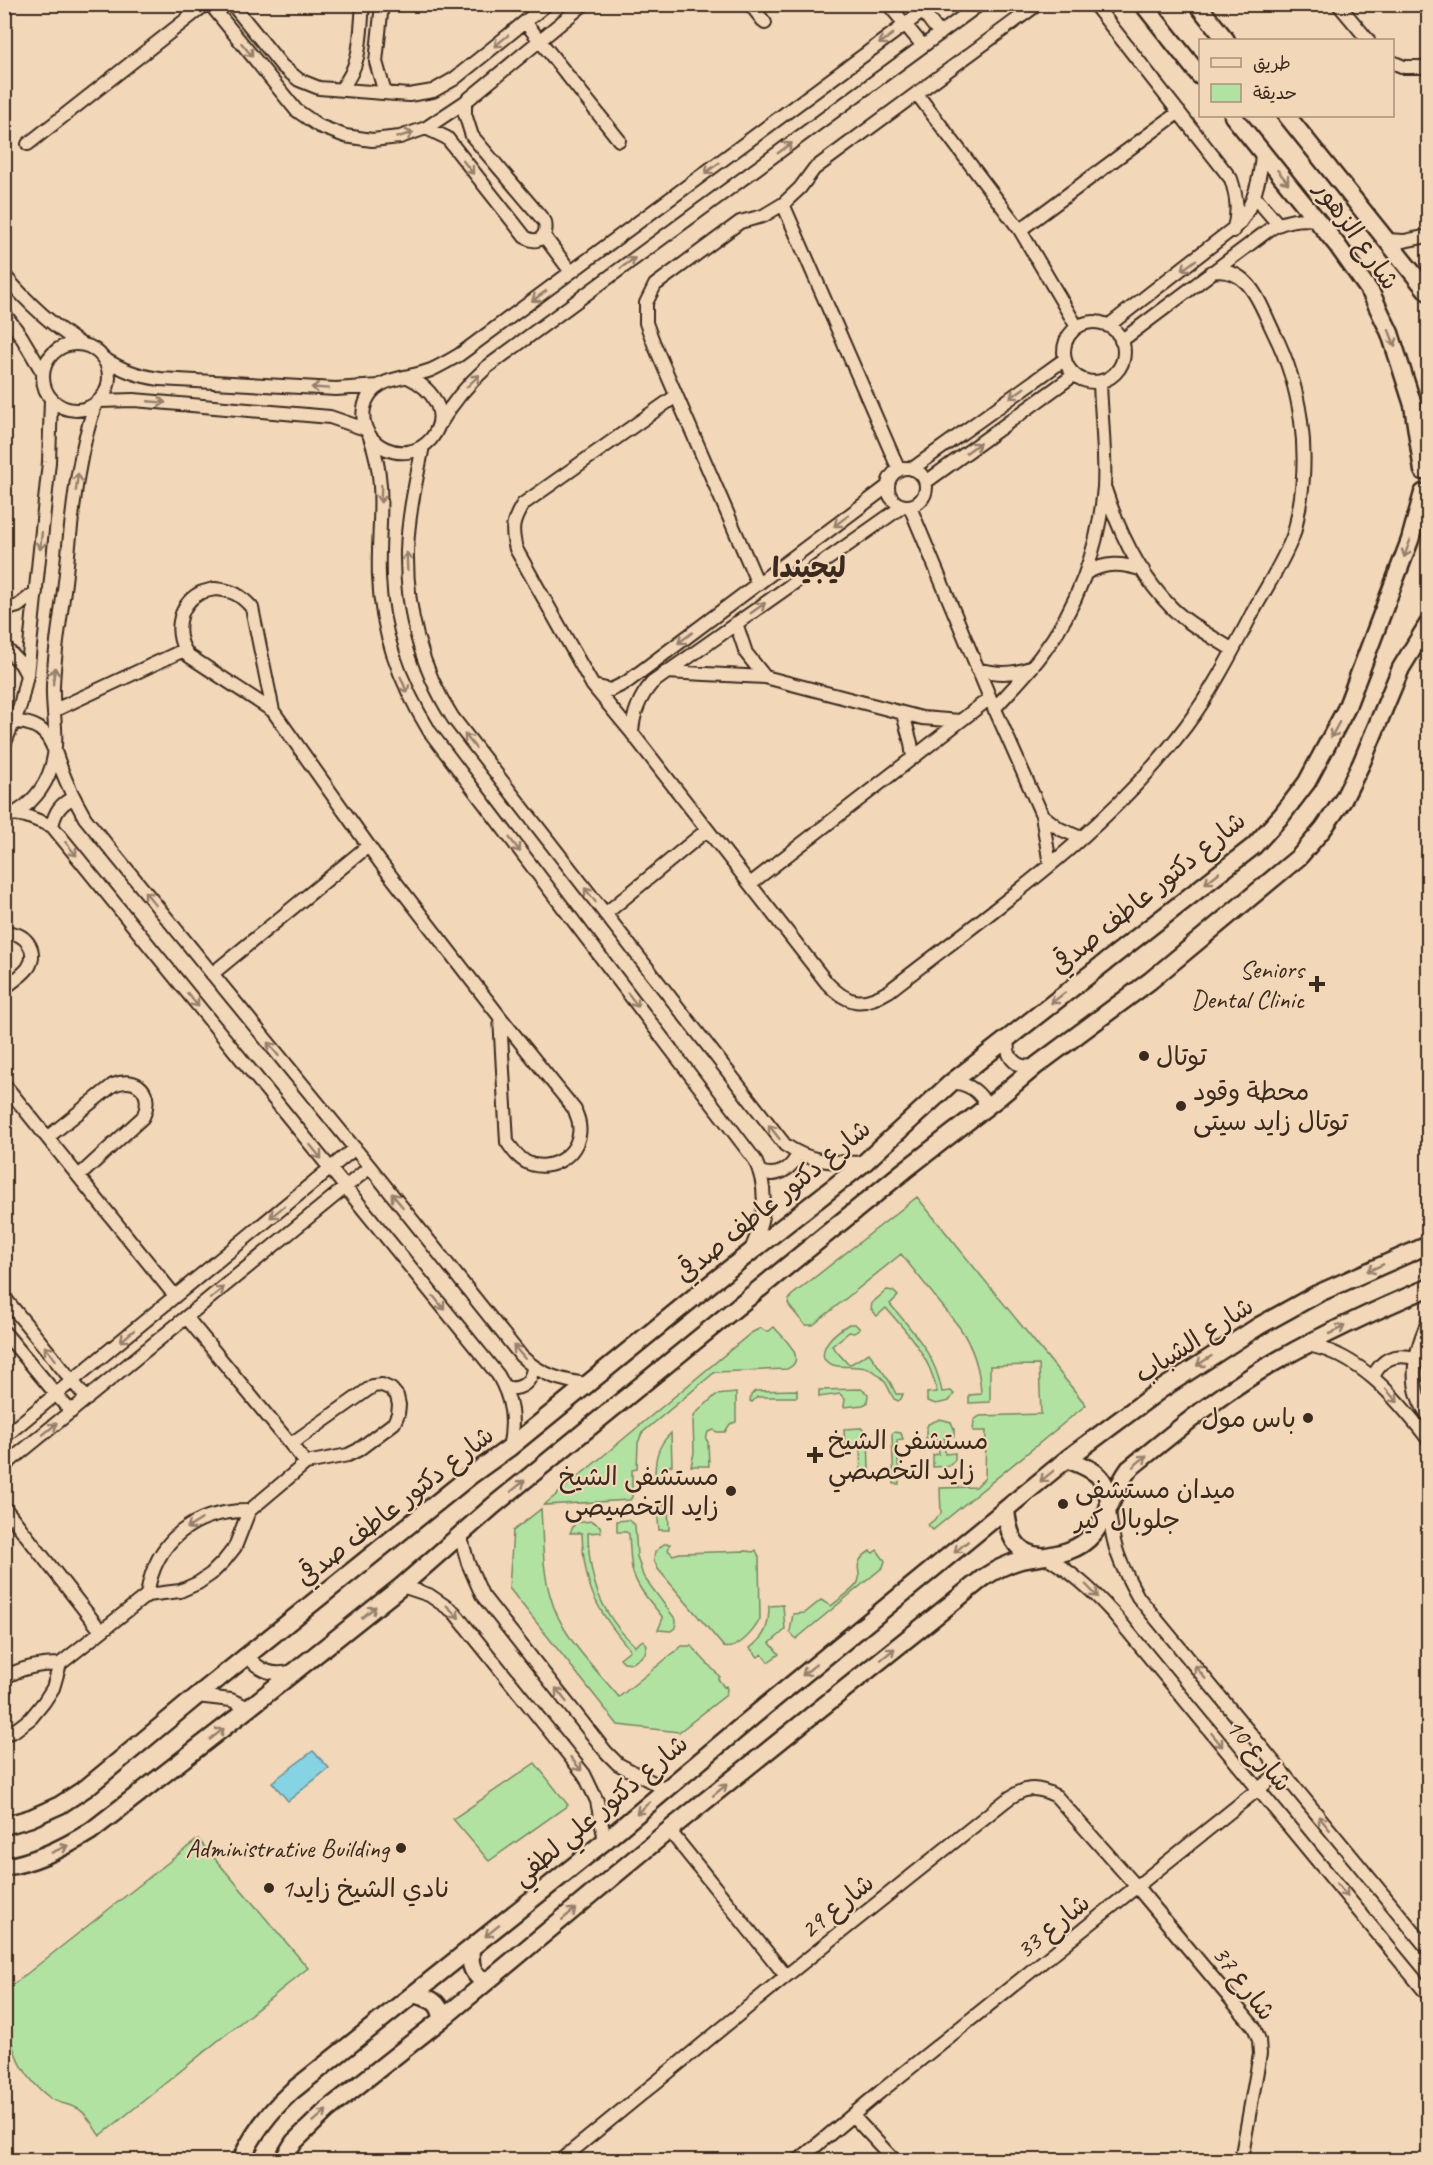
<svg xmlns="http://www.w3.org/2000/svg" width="1433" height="2165" font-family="Caveat,'Playpen Sans Arabic',sans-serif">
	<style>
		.green { fill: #b2e2a2; stroke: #768660; stroke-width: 1.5 }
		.water { fill: #86d3e4; stroke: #688f95; stroke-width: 1.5 }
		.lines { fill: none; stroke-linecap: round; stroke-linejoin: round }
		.street-casing { stroke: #3b2a1e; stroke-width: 16 }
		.secondary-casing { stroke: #3b2a1e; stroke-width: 21 }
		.street { stroke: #f2d7b9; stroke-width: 12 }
		.secondary { stroke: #f2d7b9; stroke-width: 16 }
		.oneway { stroke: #96806c }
		.poi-dot { fill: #3b2a1e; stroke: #f2d7b9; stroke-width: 2 }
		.labels { text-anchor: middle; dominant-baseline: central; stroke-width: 4.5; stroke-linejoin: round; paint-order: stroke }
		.street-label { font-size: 26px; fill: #3b2a1e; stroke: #f2d7b9 }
		.poi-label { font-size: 26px; fill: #3b2a1e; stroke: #f2d7b9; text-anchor: start }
		.quarter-label { font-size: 28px; font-weight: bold; fill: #3b2a1e; stroke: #f2d7b9 }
	</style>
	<rect width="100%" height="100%" fill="#f2d7b9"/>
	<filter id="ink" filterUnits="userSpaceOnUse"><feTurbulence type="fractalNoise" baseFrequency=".0167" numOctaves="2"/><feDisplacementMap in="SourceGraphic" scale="12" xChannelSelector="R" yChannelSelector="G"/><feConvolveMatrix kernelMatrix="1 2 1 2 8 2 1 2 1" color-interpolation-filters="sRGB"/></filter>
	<g filter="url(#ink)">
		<path class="green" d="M917,1197L1086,1405L933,1530L928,1525L941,1514L940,1488L976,1487L985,1478L986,1431H973L974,1420L980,1416L1041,1414L1039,1365L990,1366V1402L969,1403V1395L981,1394C980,1369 974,1349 960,1328L901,1254L813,1325H805L790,1307L788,1303L791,1296Z
			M887,1290L893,1291L898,1296L890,1304C913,1331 936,1356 942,1392L951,1391L954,1394L949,1401L936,1404L927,1401V1393L937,1392C931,1358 908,1333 886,1308L877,1316L871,1309L872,1303Z
			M849,1324H855L860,1329L854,1333L849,1332L832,1346L847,1363L851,1364L869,1353L890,1382L896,1394H903L901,1399L898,1401L894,1399C890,1392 887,1383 882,1378C863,1357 838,1375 824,1359C820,1344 837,1331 849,1324Z
			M774,1327C783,1338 809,1359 787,1369L715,1372L642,1433L638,1443L637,1469L632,1470V1497L630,1500L544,1505L751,1333L761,1328L765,1331H769Z
			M861,1389L868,1394L867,1403L863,1405L844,1407L845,1399L840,1394L819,1397V1390Z
			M797,1390V1397H757L752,1402L750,1401L751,1395L755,1391Z
			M736,1393V1422L730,1424L725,1432H717L714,1430L708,1432L706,1439L708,1442L709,1466H691L694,1453L693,1420L695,1414L716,1395Z
			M940,1419L951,1422L954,1429V1436L944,1438L945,1454L955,1453V1460L949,1466L933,1467V1455L939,1454L938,1438H926V1430L928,1424Z
			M861,1428L866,1431L868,1435L869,1470L866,1475L861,1476L860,1447H845L844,1429Z
			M894,1432L901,1433L903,1439L897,1440L899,1484H894L892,1434Z
			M671,1433L672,1465L667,1467L665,1470L667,1477H655C655,1459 657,1446 671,1433Z
			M668,1503L669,1530H659C658,1519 655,1506 668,1503Z
			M541,1509C543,1537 542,1568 550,1595C560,1635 593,1666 619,1697L682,1646H691L720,1677L718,1679L724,1687L726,1686L727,1689L726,1695L679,1732L618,1725L509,1588L513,1531Z
			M628,1520L635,1525L637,1556L643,1576L676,1620V1627L671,1631L658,1630L663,1618C652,1603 637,1589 632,1569C630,1557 630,1546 629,1534L626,1532H617V1521Z
			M592,1521L600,1526L601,1532L588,1533C589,1580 600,1613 635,1646L643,1640L647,1645L645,1654L633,1663L624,1662L620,1658L630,1650C596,1608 584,1589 582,1533H570L575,1523Z
			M664,1544H670L668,1550L673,1555L680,1553L747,1551L753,1552L756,1550L759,1557L760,1619C754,1631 737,1651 724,1647L658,1569L654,1560L655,1552Z
			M877,1550L885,1561L883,1567L796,1639L790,1632L793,1614L805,1613L821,1600L831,1606C839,1599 851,1592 857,1584C865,1573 848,1565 870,1551L873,1553Z
			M783,1605L785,1630L770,1643L779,1654L768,1662L762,1654L758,1657L750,1648C766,1636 769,1625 769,1606Z
			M535,1763L568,1805L489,1861L453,1819Z
			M198,1839L308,1968L100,2136C94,2128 88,2115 80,2110C71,2104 58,2104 50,2098C15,2071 4,2033 5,1991Z"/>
		<path class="water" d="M313,1751L329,1768L288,1801L272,1782Z"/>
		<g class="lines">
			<defs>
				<path id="street" d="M210,4L296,110L319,126L345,136L372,140L400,137L426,128L465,102L584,4
					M232,4L282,66L299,80L319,88L409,95L433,91L454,79L547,4
					M382,4L376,62L385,93
					M750,4L765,23
					M888,4L923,46
					M917,4L940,34
					M1094,4L1231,179C1237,197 1239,213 1233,231
					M1338,4L1368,40
					M525,22L619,140
					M1392,62L1404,67H1428
					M341,89C362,64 360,36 363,4
					M917,94L1020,230L1077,327
					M426,128L447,138L525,237C538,245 548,237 545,222L472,136L465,114V102
					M28,144L206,4
					M1254,196L1278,224
					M783,204L899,470
					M1020,230L1179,112
					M544,236L571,272
					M1386,240L1404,241L1428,236
					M4,275C27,302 51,325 81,344
					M4,313L21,336L43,373
					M1064 352a30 30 0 1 1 60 0a30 30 0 1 1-60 0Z
					M1108,326L1239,224C1255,202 1261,178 1262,151
					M1121,341L1270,229C1285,220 1299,218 1317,220
					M43 377a33 33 0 1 1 66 0a33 33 0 1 1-66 0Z
					M103,358C122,370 138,376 160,379L336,389L378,386
					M408,377C433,389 451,414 431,439C406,468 357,446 364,408C371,375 406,380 431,370C440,366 450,360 459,355L933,4
					M676,396L523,504C512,522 511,529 516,549L593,686L632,733L827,983C848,1005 863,1007 889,991C993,910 1106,833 1186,726C1213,690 1233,650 1254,610C1267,586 1283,562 1293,536C1296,528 1297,518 1299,509C1310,450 1301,387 1274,333C1260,305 1250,265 1211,272
					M99,401L134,400L330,417L365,429
					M440,424C453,401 468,384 487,367L980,4
					M370,437C388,486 377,527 379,577C381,633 401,685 430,732L755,1160C769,1191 765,1219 751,1250
					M423,446C416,481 408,516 407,551C406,610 421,669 453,718L785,1145C811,1163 833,1162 864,1163
					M888 487a19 19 0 1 1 38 0a19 19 0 1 1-38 0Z
					M912,469L1065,359
					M926,482L1074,375
					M1105,489C1119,532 1140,576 1172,608C1189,625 1213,637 1233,650
					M910,507L990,698L1042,815L1050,865
					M1086,573C1106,562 1122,563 1143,570
					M758,584L654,344L646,323V303L655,285L740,222L763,216L783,204L800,188L814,169L1038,4
					M215,589C232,590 241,595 252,608L273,711L189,656C173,637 177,605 200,593C205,591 210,590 215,589Z
					M4,610L18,606L36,592
					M736,623L746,653L765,677
					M4,646L21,664L27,675
					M977,669C996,674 1012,675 1030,668
					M666,672L765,677L922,718L960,721
					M593,686L611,690L627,682L888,486
					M994,709C1009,692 1026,675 1040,657C1077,609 1099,548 1104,487C1106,455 1101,415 1100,382
					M55,710L184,650
					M273,711L380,862L500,1017
					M903,714L911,743L913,758
					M15,722C49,723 52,744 62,771C68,787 76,802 85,818L370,1167L521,1356C541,1375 561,1381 588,1384
					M632,733C633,713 639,698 652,683L903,506
					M4,745L20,706L27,675L49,462L51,399
					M4,812L26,816L52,826L498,1375C512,1399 515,1421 509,1448
					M11,815C30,806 45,788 51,768C60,741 52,713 53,686C54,652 61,617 65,582C72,522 75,461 96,403
					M1042,815L1060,829L1081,838
					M52,826C55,812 60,804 73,798
					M750,884L990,698
					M605,914L707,830
					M4,933C24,930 40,951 28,968C22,976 12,982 4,988
					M212,974L368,846
					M500,1017L575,1110C576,1115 579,1119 579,1124C584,1152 551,1175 526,1162C517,1157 513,1150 507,1142Z
					M1008,1039C1005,1058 1018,1071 1037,1065
					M952,1082C969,1084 980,1091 987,1107
					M4,1084L175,1296
					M48,1137L113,1085C138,1075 154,1093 143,1117L79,1176
					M760,1172C777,1178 791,1170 798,1154
					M4,1297L87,1399
					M187,1318L306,1463
					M1428,1322C1414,1352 1407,1387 1428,1415
					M4,1332L71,1412
					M1308,1345C1361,1355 1397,1399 1428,1439
					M1373,1377C1382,1358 1395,1353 1415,1358
					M506,1388C521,1390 531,1383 533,1368
					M4,1437L355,1148
					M4,1466L370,1167
					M4,1507L101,1631
					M1109,1509C1112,1546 1120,1564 1138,1597L1428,1949
					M460,1535L468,1563L482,1595L606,1752L618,1764L665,1789
					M1045,1556C1074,1574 1090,1588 1113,1613L1428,1995
					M402,1586L429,1595L454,1612L584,1774L597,1801L605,1841
					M147,1595C155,1540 195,1510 249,1511
					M247,1656C260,1671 273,1677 293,1671
					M4,1678C22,1667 40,1664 60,1664
					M197,1696L231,1700L249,1708
					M4,1734L14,1731L31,1718L44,1702L53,1688L60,1664L147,1595L180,1591L198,1583L211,1574L224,1561L235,1547L249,1511L306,1463L348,1455L358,1450L394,1423L398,1414L399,1405L397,1396L391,1389L382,1385L373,1386L291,1444
					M669,1830L786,1976
					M853,2116L894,2160
					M561,2160L786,1976L1004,1802C1023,1787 1035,1785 1056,1796L1137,1887L1254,2027L1259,2040L1260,2054L1241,2160
					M799,2160L880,2092L1281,1771"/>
				<path id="secondary" d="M1143,4L1200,76
					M1197,4L1226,40
					M1233,116L1337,245L1371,293L1390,333L1413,405L1423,471
					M1287,116L1428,292
					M1067,1459C1093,1469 1109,1476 1109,1506
					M1006,1510C1008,1532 1014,1554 1040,1556
					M4,1826L31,1818L60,1805L86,1788L197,1696L470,1476L509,1448L714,1281L864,1163L952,1082L984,1057L1254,846L1282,815L1307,782L1346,709L1410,540L1423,493
					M4,1867C36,1862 64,1848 91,1831L249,1708L402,1586L493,1506L905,1170L998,1098L1037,1065L1150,981L1299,857L1323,829L1343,800L1361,764L1401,668L1428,624
					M471,1948C470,1962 470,1971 481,1979H490
					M413,1994C429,1998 441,2001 442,2019
					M241,2160C253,2133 270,2111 292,2091L605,1841L763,1708L1067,1459L1160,1390L1259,1326L1317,1294L1428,1245
					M283,2160L294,2142L327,2110L442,2019L669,1830L983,1578C995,1570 1007,1564 1021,1560C1046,1555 1075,1556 1093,1534C1109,1515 1114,1489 1129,1469C1177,1430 1226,1389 1280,1359C1328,1332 1378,1309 1428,1288"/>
			</defs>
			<use href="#street" class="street-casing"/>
			<use href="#secondary" class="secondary-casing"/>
			<use href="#street" class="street"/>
			<use href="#secondary" class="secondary"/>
		</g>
		<defs><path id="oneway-shaft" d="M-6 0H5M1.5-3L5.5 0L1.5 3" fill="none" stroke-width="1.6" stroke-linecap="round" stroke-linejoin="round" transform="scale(1.5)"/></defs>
		<g class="oneway">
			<use href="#oneway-shaft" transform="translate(886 39) rotate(144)"/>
			<use href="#oneway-shaft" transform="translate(501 41) rotate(141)"/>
			<use href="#oneway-shaft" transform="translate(247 50) rotate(51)"/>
			<use href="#oneway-shaft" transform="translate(405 135) rotate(-16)"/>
			<use href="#oneway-shaft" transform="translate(785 148) rotate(-36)"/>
			<use href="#oneway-shaft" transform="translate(468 167) rotate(52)"/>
			<use href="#oneway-shaft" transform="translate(712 168) rotate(144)"/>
			<use href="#oneway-shaft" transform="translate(1283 177) rotate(51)"/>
			<use href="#oneway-shaft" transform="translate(628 263) rotate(-36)"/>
			<use href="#oneway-shaft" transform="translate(1189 265) rotate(143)"/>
			<use href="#oneway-shaft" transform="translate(539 296) rotate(144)"/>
			<use href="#oneway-shaft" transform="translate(1392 338) rotate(69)"/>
			<use href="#oneway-shaft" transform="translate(473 381) rotate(-44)"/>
			<use href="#oneway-shaft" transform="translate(320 388) rotate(-176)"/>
			<use href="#oneway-shaft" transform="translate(1017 393) rotate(144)"/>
			<use href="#oneway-shaft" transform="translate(157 402) rotate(5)"/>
			<use href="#oneway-shaft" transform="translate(973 448) rotate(-36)"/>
			<use href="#oneway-shaft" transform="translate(77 482) rotate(-83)"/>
			<use href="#oneway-shaft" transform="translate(381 494) rotate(92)"/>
			<use href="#oneway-shaft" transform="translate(841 521) rotate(143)"/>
			<use href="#oneway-shaft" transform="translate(41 541) rotate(96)"/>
			<use href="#oneway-shaft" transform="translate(1407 549) rotate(110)"/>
			<use href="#oneway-shaft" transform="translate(407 561) rotate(-92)"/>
			<use href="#oneway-shaft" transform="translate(758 608) rotate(-35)"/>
			<use href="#oneway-shaft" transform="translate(685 638) rotate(143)"/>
			<use href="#oneway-shaft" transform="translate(54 676) rotate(-83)"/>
			<use href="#oneway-shaft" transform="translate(404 685) rotate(67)"/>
			<use href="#oneway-shaft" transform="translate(1335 730) rotate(118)"/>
			<use href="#oneway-shaft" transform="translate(470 741) rotate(-128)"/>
			<use href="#oneway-shaft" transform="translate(515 845) rotate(53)"/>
			<use href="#oneway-shaft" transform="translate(71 849) rotate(51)"/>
			<use href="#oneway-shaft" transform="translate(1212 878) rotate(142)"/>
			<use href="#oneway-shaft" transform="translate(590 895) rotate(-128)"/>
			<use href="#oneway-shaft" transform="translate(150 898) rotate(-129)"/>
			<use href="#oneway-shaft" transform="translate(1058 998) rotate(142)"/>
			<use href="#oneway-shaft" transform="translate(193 1000) rotate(51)"/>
			<use href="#oneway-shaft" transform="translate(633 1000) rotate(53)"/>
			<use href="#oneway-shaft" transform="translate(273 1049) rotate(-129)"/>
			<use href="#oneway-shaft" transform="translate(774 1132) rotate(-128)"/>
			<use href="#oneway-shaft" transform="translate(316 1152) rotate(51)"/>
			<use href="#oneway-shaft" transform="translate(397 1200) rotate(-129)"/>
			<use href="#oneway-shaft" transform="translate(277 1212) rotate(141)"/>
			<use href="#oneway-shaft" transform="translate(1375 1268) rotate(156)"/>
			<use href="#oneway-shaft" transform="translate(217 1293) rotate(-39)"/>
			<use href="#oneway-shaft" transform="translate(439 1303) rotate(51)"/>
			<use href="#oneway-shaft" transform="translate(1337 1330) rotate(-27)"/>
			<use href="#oneway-shaft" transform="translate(127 1336) rotate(140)"/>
			<use href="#oneway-shaft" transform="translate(519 1352) rotate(-131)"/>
			<use href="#oneway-shaft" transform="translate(50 1353) rotate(-129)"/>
			<use href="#oneway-shaft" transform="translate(1204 1361) rotate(147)"/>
			<use href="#oneway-shaft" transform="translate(1392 1396) rotate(48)"/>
			<use href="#oneway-shaft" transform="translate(50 1429) rotate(-39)"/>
			<use href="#oneway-shaft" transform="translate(1140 1461) rotate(-39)"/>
			<use href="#oneway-shaft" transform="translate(1047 1476) rotate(141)"/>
			<use href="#oneway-shaft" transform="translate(518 1486) rotate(-39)"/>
			<use href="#oneway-shaft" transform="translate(194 1524) rotate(148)"/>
			<use href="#oneway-shaft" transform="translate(961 1547) rotate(140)"/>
			<use href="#oneway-shaft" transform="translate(1092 1591) rotate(46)"/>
			<use href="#oneway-shaft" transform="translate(369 1612) rotate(-39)"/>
			<use href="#oneway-shaft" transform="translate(453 1612) rotate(45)"/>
			<use href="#oneway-shaft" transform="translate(888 1654) rotate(-39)"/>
			<use href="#oneway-shaft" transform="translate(809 1670) rotate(141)"/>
			<use href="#oneway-shaft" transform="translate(1200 1672) rotate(-129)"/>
			<use href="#oneway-shaft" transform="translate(561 1695) rotate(-128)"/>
			<use href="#oneway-shaft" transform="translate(217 1734) rotate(-38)"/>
			<use href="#oneway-shaft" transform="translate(1217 1740) rotate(51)"/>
			<use href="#oneway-shaft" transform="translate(576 1764) rotate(51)"/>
			<use href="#oneway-shaft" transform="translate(720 1790) rotate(-39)"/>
			<use href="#oneway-shaft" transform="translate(643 1808) rotate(139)"/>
			<use href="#oneway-shaft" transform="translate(1324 1823) rotate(-130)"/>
			<use href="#oneway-shaft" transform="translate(60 1849) rotate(-24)"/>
			<use href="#oneway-shaft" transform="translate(1342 1890) rotate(50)"/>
			<use href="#oneway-shaft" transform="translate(569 1914) rotate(-40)"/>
			<use href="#oneway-shaft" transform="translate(492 1931) rotate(141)"/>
			<use href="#oneway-shaft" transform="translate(320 2116) rotate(-41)"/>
		</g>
	</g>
	<g class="poi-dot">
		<path d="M1314 975h6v6h6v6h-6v6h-6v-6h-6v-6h6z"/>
		<circle cx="1144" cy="1056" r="6"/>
		<circle cx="1181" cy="1106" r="6"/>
		<circle cx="1308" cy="1418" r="6"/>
		<path d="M812 1446h6v6h6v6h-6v6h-6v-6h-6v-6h6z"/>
		<circle cx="731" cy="1491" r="6"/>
		<circle cx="1063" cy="1504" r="6"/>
		<circle cx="401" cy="1848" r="6"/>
		<circle cx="269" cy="1888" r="6"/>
	</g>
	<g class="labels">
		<g class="street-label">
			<text transform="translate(1357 235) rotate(55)">شارع الزهور</text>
			<text transform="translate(1148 893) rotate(-39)">شارع دكتور عاطف صدقي</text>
			<text transform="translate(773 1201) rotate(-39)">شارع دكتور عاطف صدقي</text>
			<text transform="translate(1194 1340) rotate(-33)">شارع الشباب</text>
			<text transform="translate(395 1506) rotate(-38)">شارع دكتور عاطف صدقي</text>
			<text transform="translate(1259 1755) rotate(50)">شارع 10</text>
			<text transform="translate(600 1810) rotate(-40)">شارع دكتور علي لطفي</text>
			<text transform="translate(837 1906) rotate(-39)">شارع 29</text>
			<text transform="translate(1053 1926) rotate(-39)">شارع 33</text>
			<text transform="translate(1244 1983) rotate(53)">شارع 37</text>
		</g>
		<g class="poi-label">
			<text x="1304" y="969" text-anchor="end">Seniors<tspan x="1304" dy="30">Dental Clinic</tspan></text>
			<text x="1156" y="1056">توتال</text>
			<text x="1193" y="1091">محطة وقود<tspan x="1193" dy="30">توتال زايد سيتى</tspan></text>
			<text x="1296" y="1418" text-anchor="end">باس مول</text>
			<text x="828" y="1440">مستشفى الشيخ<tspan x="828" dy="30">زايد التخصصي</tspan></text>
			<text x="719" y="1476" text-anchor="end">مستشفى الشيخ<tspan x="719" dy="30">زايد التخصيصى</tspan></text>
			<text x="1075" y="1489">ميدان مستشفى<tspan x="1075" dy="30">جلوبال كير</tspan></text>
			<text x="389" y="1848" text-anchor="end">Administrative Building</text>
			<text x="281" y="1888">نادي الشيخ زايد1</text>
		</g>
		<g class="quarter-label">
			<text x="809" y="567">ليجيندا</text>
		</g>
	</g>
	<rect width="1433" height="2165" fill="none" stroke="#f2d7b9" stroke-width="24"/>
	<rect x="12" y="12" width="1409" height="2141" fill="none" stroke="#3b2a1e" stroke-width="2" filter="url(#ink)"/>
	<rect x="1199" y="39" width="195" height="78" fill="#f2d7b9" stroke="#a9927b" stroke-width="1.5"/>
	<rect x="1211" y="58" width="30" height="9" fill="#f2d7b9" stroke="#a9927b" stroke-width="1.5"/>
	<text x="1253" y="69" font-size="18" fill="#3b2a1e">طريق</text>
	<rect x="1211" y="84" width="30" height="18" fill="#b2e2a2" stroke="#a9927b" stroke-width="1.5"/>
	<text x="1253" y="99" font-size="18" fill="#3b2a1e">حديقة</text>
</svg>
